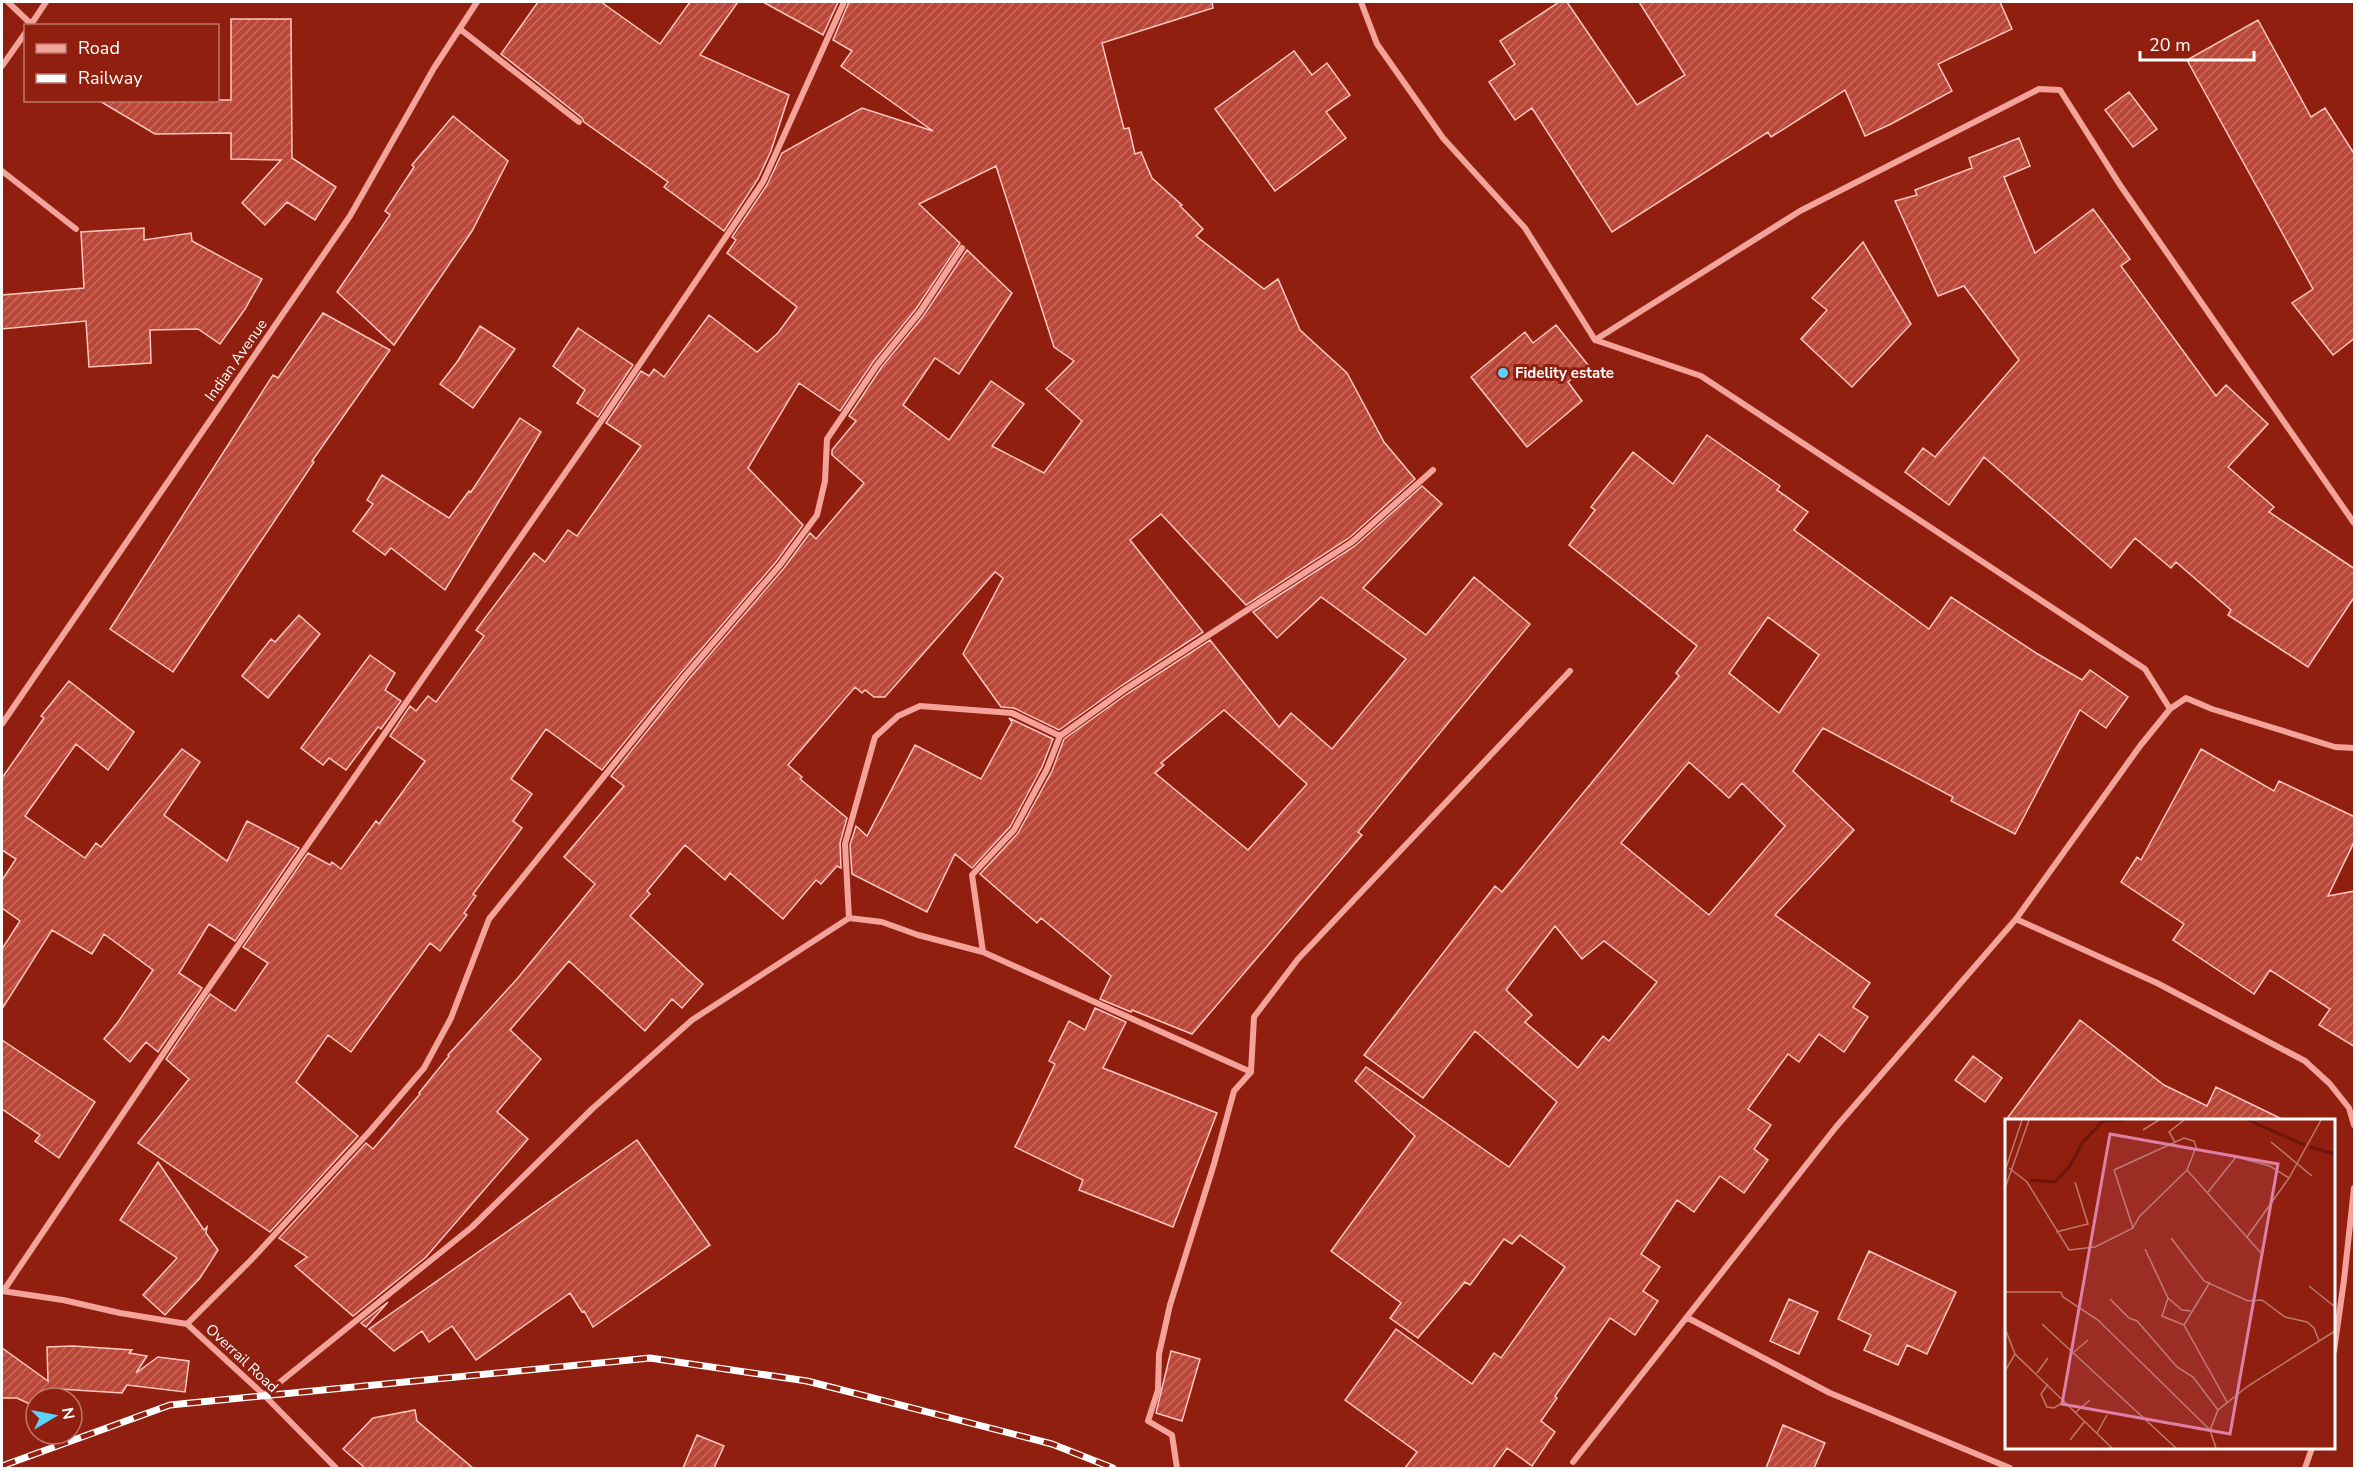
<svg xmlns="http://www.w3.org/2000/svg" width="2356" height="1470" font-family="'Nunito Sans',sans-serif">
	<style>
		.building { fill: url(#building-hatch); stroke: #fec7c1; stroke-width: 1.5; fill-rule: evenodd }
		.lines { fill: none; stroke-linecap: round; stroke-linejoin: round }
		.street { stroke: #f3a399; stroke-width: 6 }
		.rail-casing { stroke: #fff; stroke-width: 7 }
		.rail { stroke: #901f0f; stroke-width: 4.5; stroke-dasharray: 14; stroke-linecap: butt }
		.poi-dot { fill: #5cd2ff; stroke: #901f0f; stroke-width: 2 }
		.labels { text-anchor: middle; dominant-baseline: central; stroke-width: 6; stroke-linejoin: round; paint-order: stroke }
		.street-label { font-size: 15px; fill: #fff; stroke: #901f0f }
		.poi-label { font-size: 15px; font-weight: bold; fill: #fff; stroke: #901f0f; text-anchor: start }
		.inset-river { fill: none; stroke: #6c1609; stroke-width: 3 }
		.inset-road { fill: none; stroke: #bc796f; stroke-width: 1.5 }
		.view { fill: #dd80a5; fill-opacity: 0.15; stroke: #dd80a5; stroke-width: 3 }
		.inset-edge { fill: none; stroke: #fff; stroke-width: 3 }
	</style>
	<defs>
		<pattern id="building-hatch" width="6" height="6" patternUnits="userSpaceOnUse" patternTransform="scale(1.5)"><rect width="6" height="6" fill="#b94637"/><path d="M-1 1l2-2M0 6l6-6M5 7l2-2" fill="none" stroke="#c76b5f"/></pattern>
	</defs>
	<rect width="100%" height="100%" fill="#901f0f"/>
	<path class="building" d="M538,2H601L660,44L690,2H738L700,55L789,95L771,151L758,179L724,231L664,187L668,182L584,122L582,118L501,54Z
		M763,2H838L823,35Z
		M849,2H1212L1213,8L1102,43L1124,129L1129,128L1135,154L1141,152L1152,178L1182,205L1180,206L1203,229L1196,236L1264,289L1278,279L1300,330L1347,373L1384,442L1415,479L1349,538L1246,605L1161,514L1130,540L1203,632L1121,686L1059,730L1014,708L1001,707L963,654L1003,578L995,572L885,697H874L865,690L862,693L855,687L788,765L802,777L800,779L847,818L840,843L841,868L837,866L821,884L816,880L783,919L730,873L725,880L685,845L647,891L650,894L630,916L703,984L682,1008L672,999L645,1031L569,961L510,1030L541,1059L497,1112L528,1139L426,1257L353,1316L295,1266L307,1257L279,1238L366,1143L373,1149L420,1094L419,1093L449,1056L448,1055L517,979L595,884L564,857L624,786L611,776L688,680L784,568L810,533L816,539L864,483L832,455V450L856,421L849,416L881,368L924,315L967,250L1012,293L959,374L935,358L903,405L949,440L991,381L1024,404L992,446L1044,473L1082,421L1046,389L1074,361L1054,347L996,166L919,204L960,243L916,309L873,362L840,411L799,383L748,468L803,525L776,562L680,674L602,770L546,729L511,779L532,794L513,821L522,828L473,894L476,896L464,913L467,915L440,951L430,943L351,1052L328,1035L296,1082L358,1136L270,1232L138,1143L189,1079L166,1059L210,994L235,1011L268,963L243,947L308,853L330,865L332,862L341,869L376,821L379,824L425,761L390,736L410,706L416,711L428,696L436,702L484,636L476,630L534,553L545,562L568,530L577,536L641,446L606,423L641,371L649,376L654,369L664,377L709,315L757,352L778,333L797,307L727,253L736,240L732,237L767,185L782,153L862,108L933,131L841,66L852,51L833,40Z
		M1559,2H1567L1637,105L1685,75L1639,2H2000L2012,29L1938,64L1952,91L1891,124L1865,136L1845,90L1771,137L1768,132L1612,232L1532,108L1515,120L1489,82L1515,64L1500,41Z
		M231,19H291L292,158L336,187L315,220L287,202L265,225L242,203L281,160L231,159V133L155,134L98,100H231Z
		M2258,20L2311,117L2325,108L2355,155V338L2333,355L2292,303L2313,289L2187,60Z
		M1294,51L1312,75L1327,63L1350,95L1326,112L1346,138L1275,191L1215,109Z
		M2129,92L2157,129L2133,147L2105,110Z
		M453,116L508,161L472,231L394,345L337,292L390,215L385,211L414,167L412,165Z
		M2019,138L2030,166L2004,177L2035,253L2093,209L2130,259L2121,266L2216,396L2226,385L2268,424L2228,467L2274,507L2269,512L2355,569V596L2308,667L2228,615L2231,610L2176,562L2171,568L2135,538L2111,568L1984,457L1949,505L1905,472L1923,448L1935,457L2019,360L1964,286L1938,296L1895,201L1917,195L1915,190L1972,168L1969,158Z
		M144,228V240L191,233L192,241L262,279L245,309L220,344L198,329L150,330L151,363L89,367L86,321L2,329V295L84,288L81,232Z
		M1863,242L1911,324L1852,387L1801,339L1827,310L1812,298Z
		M323,313L390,350L312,461L314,462L173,672L110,629L273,375L278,378Z
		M1556,325L1588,365L1568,382L1582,401L1527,447L1471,377L1525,332L1533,343Z
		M480,326L515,349L473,408L440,384L457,362Z
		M578,328L633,365L598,417L577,403L585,390L553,366Z
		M520,418L541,432L445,590L391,548L385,555L353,531L373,504L367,500L382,475L449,518L469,491L471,492Z
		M1707,435L1780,486L1777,490L1808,512L1794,530L1929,629L1951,597L2036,653L2082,680L2090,670L2128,697L2106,728L2080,710L2015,834L1951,801L1953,797L1823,728L1793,771L1854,830L1775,915L1870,983L1853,1007L1868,1017L1844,1052L1819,1034L1799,1062L1788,1054L1748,1109L1771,1125L1754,1149L1768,1160L1744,1193L1720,1176L1694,1212L1677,1200L1641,1254L1660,1267L1643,1291L1658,1301L1635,1335L1610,1318L1555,1396L1557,1398L1541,1421L1555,1432L1532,1466L1507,1448L1493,1468H1405L1417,1452L1345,1400L1396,1329L1472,1384L1494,1353L1501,1358L1565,1267L1520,1235L1512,1244L1504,1239L1470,1285L1465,1282L1418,1338L1390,1318L1401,1303L1331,1251L1415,1136L1355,1081L1366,1067L1509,1167L1557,1102L1475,1031L1423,1098L1364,1055L1495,886L1502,892L1679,676L1676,673L1697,646L1569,545L1595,510L1591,507L1633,452L1673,484ZM1768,617L1819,655L1779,713L1729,673ZM1689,762L1729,798L1742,783L1785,826L1709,915L1621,843ZM1555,926L1582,959L1604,941L1657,982L1609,1041L1603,1036L1578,1068L1525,1022L1532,1015L1506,990Z
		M1422,486L1442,504L1363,588L1426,635L1474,577L1530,624L1358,832L1362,835L1192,1034L1132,1010L1131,1012L1100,999L1111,976L1041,918L1037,923L980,874L1018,833L1052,771L1064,739L1127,694L1210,640L1279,727L1291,713L1332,749L1406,659L1321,597L1277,638L1253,612L1355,546ZM1224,710L1307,784L1248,850L1155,773L1164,765L1161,763Z
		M299,615L320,634L268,698L242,676L271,639L275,642Z
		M370,655L395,673L385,690L401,701L381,729L378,727L346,770L329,758L323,765L301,748Z
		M69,681L134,732L108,770L76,744L25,816L85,858L96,843L101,847L182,749L200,762L164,815L227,861L247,821L299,848L235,941L209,924L179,973L202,988L158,1052L146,1042L130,1062L104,1039L118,1022L153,970L104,934L92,954L52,930L2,1009V949L20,921L2,908V880L16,859L2,850V778L44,718L41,716Z
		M1009,718L1053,739L1042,767L1010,827L972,868L955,854L927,912L852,874L850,845L856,826L867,836L915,745L981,779L1012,722Z
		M2201,749L2274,791L2279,781L2355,817V840L2328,896L2355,891V1047L2319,1025L2330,1009L2270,970L2254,994L2173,940L2184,924L2121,882L2137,857L2141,860Z
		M1095,1008L1126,1022L1103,1068L1217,1113L1173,1227L1079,1190L1083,1180L1015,1147L1055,1064L1049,1061L1069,1021L1085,1030Z
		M2080,1020L2164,1085L2207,1106L2216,1087L2284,1120H2006Z
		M2,1040L95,1102L59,1158L35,1141L40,1135L2,1109Z
		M1973,1056L2002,1078L1985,1102L1955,1080Z
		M637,1140L710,1245L593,1327L584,1311L582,1312L570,1293L476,1360L452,1326L429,1342L422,1331L394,1351L369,1329Z
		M158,1162L204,1230L207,1227L206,1233L218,1250L200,1278L165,1315L143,1295L177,1258L120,1220Z
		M1869,1251L1956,1292L1927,1354L1907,1345L1898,1365L1864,1350L1871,1335L1838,1319Z
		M1789,1299L1818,1312L1799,1354L1770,1341Z
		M388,1302L366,1327L361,1323Z
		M73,1346L132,1350L129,1353L147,1356L136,1373L158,1357L189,1361L185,1392L127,1385L122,1393L59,1389L73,1398H36V1407L17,1398H2V1348L48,1381L47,1347Z
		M1171,1351L1200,1359L1182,1421L1156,1413Z
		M415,1410L417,1421L473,1468H365L343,1449L373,1418Z
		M1783,1425L1825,1443L1814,1468H1766Z
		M697,1435L724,1446L714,1468H683Z"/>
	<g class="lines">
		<path class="street" d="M8,2L31,24
			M1361,2L1377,44L1443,138L1525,228L1595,340L1701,376L2145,669L2170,709L2140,746L2016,919L1836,1127L1573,1462
			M30,26L46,2
			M460,29L579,122
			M2,66L26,32
			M2,171L76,229
			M1595,340L1800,211L2039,89L2060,90L2120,185L2354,523
			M2170,709L2186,698L2212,709L2335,747L2354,748
			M2,724L350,216L434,68L477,2
			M849,918L845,844L875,737L898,716L920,706L1012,713L1060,736
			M2016,919L2157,983L2305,1061L2330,1084L2349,1108L2354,1125
			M983,952L972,875L1014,830L1047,769L1060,736L1124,690L1352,542L1433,470
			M4,1290L178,1032L606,414L763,182L844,2
			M2,1291L63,1300L120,1313L187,1324L264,1395L336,1468
			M1688,1318L1830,1393L2010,1468
			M187,1324L252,1259L370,1131L424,1068L451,1018L489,919L684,677L780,565L817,515L825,481L827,439L877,365L920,312L962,248
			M2334,1351L2344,1280L2354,1188
			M264,1395L472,1227L592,1109L692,1020L849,918L882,922L918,935L983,952L1251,1072
			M1177,1468L1172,1435L1148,1421L1158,1390L1159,1354L1170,1305L1214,1164L1234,1091L1251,1072L1254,1017L1298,959L1570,671
			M2305,1468L2312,1448"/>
		<defs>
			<path id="rail" d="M2,1466L170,1405L650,1358L807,1381L1052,1444L1113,1468"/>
		</defs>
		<use href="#rail" class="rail-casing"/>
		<use href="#rail" class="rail"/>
	</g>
	<circle class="poi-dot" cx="1503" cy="373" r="6"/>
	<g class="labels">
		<g class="street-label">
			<text transform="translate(236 360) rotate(-55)">Indian Avenue</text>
			<text transform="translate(242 1358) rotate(43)">Overrail Road</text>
		</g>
		<g class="poi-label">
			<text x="1515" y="373">Fidelity estate</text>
		</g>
	</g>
	<g transform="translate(2005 1119)">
		<rect width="330" height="330" fill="#901f0f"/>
		<path class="inset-river" d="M243,1L300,26M305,28L330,35M25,61L50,63L64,48L78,23L98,2L121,1"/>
		<path class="inset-road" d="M138,11L154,1M170,23L164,13L179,1M266,23L307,57M4,49L22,63L64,131L90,128L128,109L134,98L182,51L256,134M0,52L17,1M0,69L24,1M203,73L231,38L265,47L284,59M128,109L109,51L179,19L189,22L191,28L182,51M51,113L83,105L70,63M242,118L284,59L316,1M166,119L199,162L243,182L257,181L280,198L302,203L309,209L314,222M140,130L163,179L177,191L186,192M205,163L179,206L222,283M304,167L330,188M0,173H56L58,178L93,201L205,311M163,179L157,197L179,206M105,180L124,199L132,202L172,248L188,258L213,291M37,205L171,329M1,212L10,235L107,329M69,233L83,221M0,252L10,235M32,254L43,239M43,265L36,275L42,288L49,289L60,282M71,293L85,281M92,314L102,296M65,321L80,302M211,329L205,311L213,291L243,267L330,212"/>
		<path class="view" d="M105,15L273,45L225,315L57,285Z"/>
		<rect width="330" height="330" class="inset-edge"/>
	</g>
	<rect width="2356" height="1470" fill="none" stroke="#ffffff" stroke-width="6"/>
	<rect x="24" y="24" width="195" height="78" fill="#901f0f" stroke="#bc796f" stroke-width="1.5"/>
	<rect x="36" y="44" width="30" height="9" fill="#f3a399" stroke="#bc796f" stroke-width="1.5"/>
	<text x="78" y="54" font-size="18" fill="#ffffff">Road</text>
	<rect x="36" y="74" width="30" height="9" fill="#ffffff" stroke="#bc796f" stroke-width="1.5"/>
	<text x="78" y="84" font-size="18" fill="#ffffff">Railway</text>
	<g transform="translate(54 1416) rotate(80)"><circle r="28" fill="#901f0f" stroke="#bc796f" stroke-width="1.5"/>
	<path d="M0-4.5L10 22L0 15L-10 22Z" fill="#5cd2ff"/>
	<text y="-9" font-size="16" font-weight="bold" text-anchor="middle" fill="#ffffff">N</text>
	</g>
	<path d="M2140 51v9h114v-9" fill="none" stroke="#ffffff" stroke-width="3"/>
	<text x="2149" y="51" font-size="18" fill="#ffffff" stroke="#901f0f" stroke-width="4.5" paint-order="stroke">20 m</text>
</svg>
